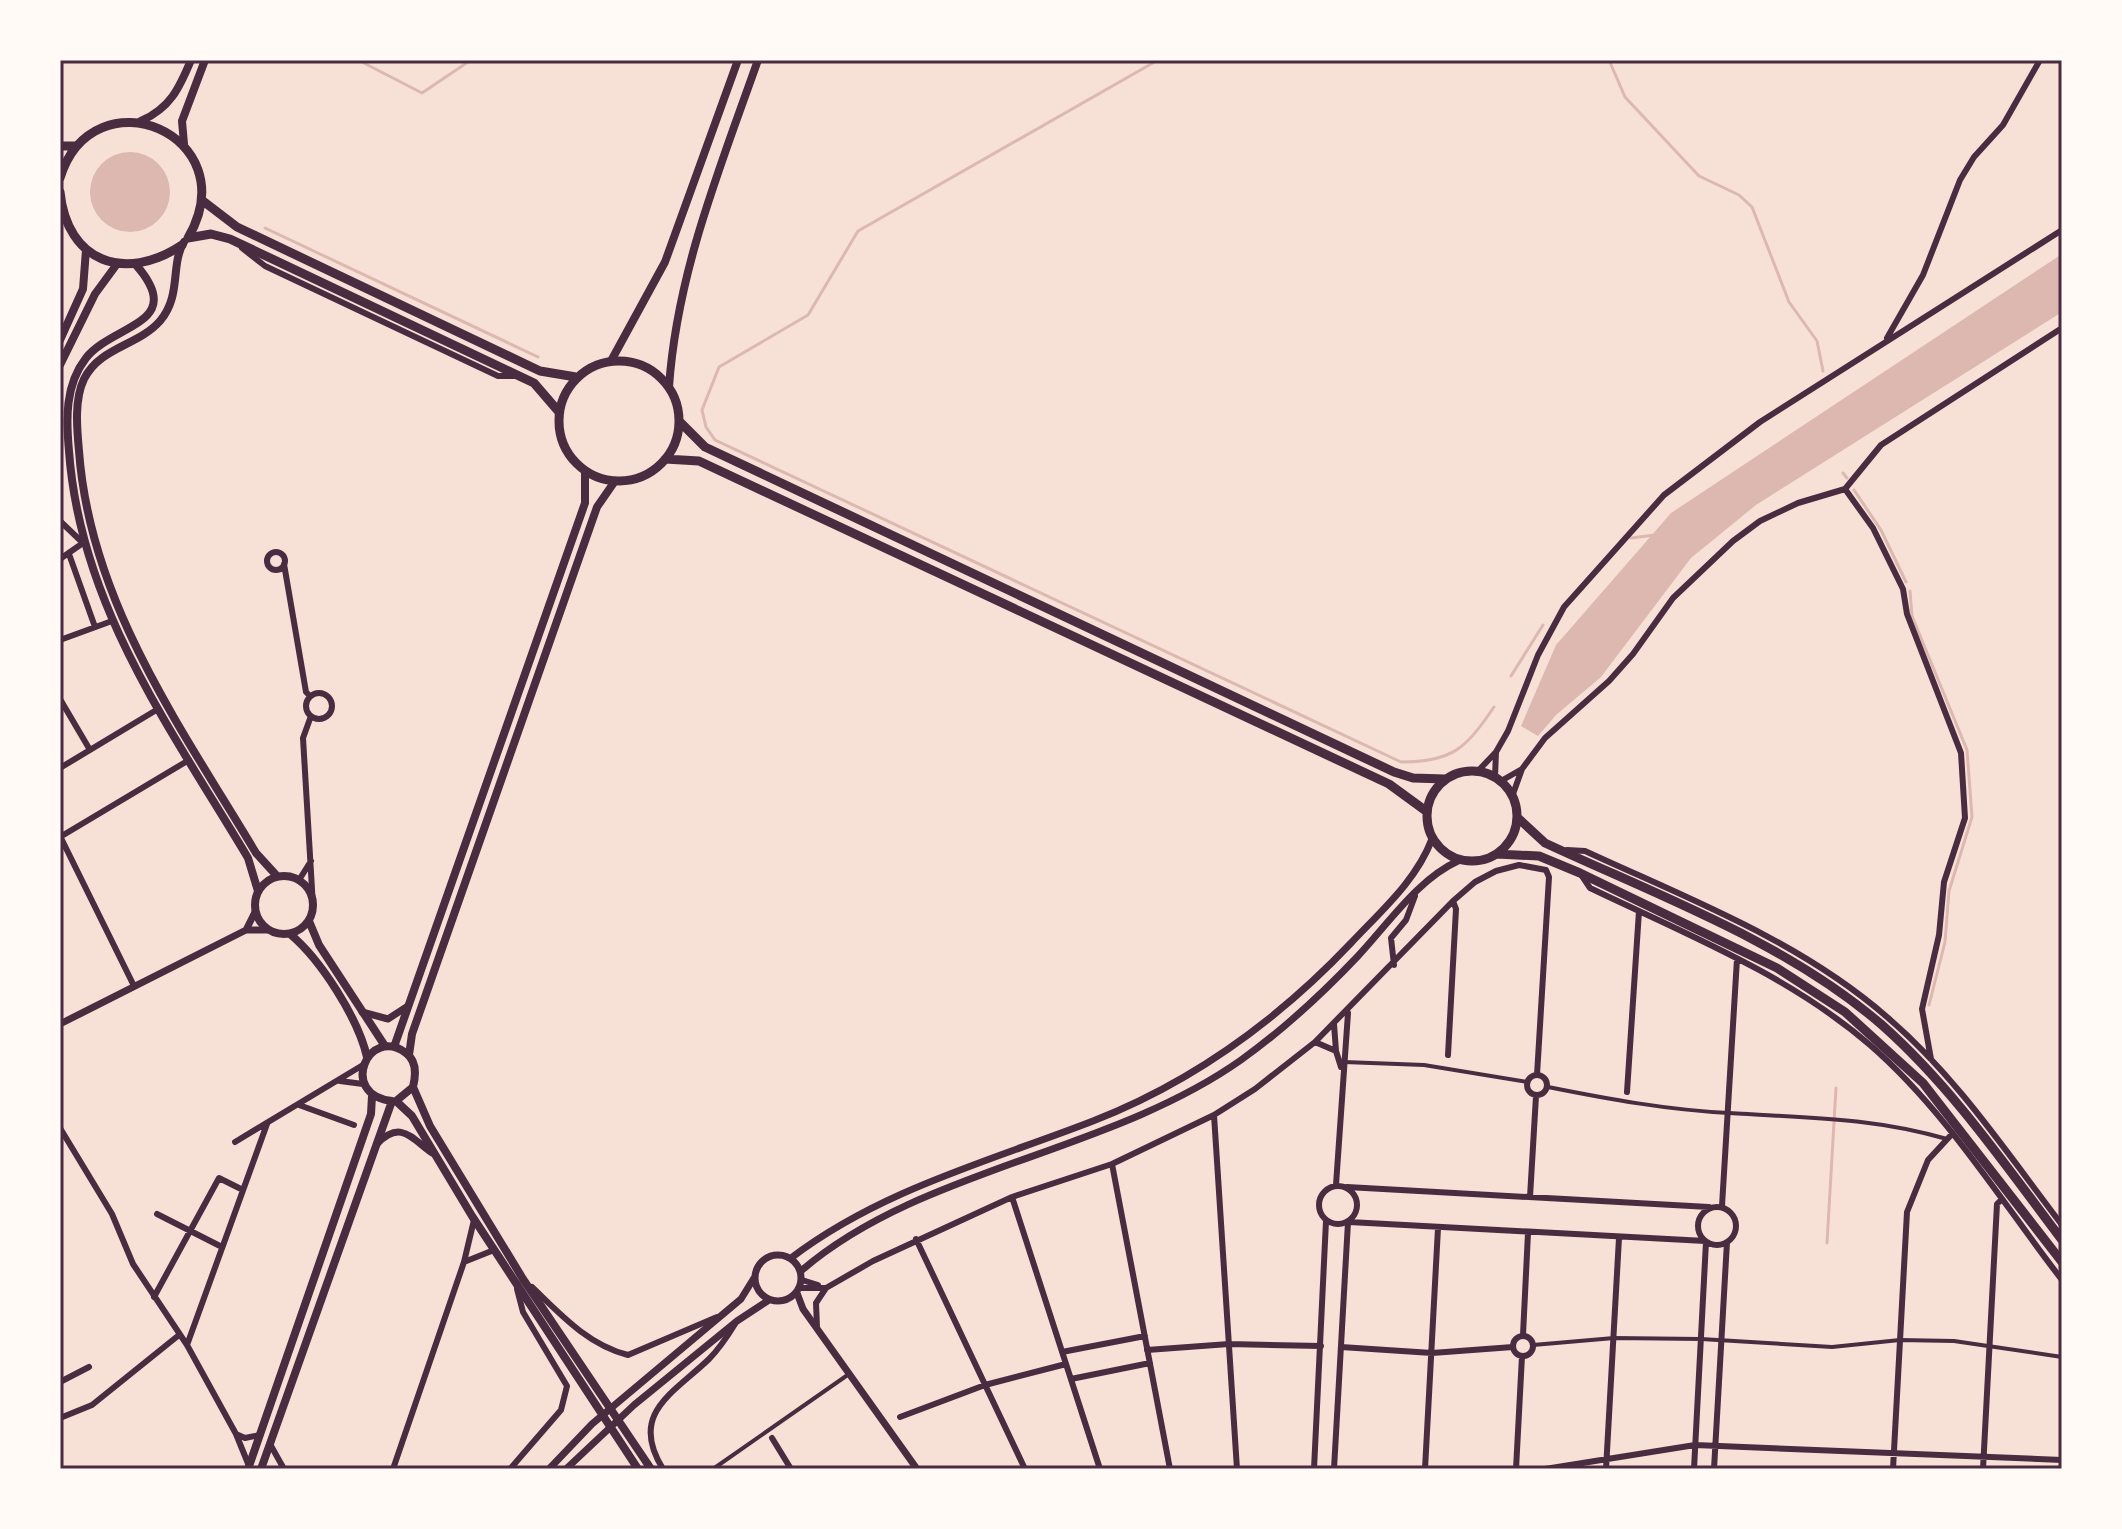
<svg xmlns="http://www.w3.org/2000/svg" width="2122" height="1529" font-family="Lora,serif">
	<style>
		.water { fill: #dcb8b0 }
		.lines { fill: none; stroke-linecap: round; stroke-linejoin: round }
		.stream { stroke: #dcb8b0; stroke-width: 3 }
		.pedestrian { stroke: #4a2c40; stroke-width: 4 }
		.minor { stroke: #4a2c40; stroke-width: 6 }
		.tertiary { stroke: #4a2c40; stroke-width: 7 }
		.secondary { stroke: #4a2c40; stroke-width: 8 }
		.primary { stroke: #4a2c40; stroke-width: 9 }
		.neatline { fill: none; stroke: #4a2c40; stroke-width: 3 }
	</style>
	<rect width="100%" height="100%" fill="#f7e1d7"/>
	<path class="water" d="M90 192a40 40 0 1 1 80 0a40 40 0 1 1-80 0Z
		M2062,254V312L1756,505L1691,558L1601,677L1556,715L1538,736L1521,726L1556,645L1671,513Z"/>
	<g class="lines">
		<path class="stream" d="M358,60L422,93L471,60
			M1158,60L858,231L808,315L719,367L702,410L706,427L715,440L1401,762C1453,762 1466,748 1494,707
			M1609,60L1625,97L1699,176L1739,195L1752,207L1789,302L1817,341L1823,371
			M265,228L538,357
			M1843,473L1847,478
			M1854,490L1881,530L1906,582
			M1631,538L1655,535
			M1910,591L1912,616L1967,750L1972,817L1949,891L1945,942L1929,1005
			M1511,676L1543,625
			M1827,1243L1836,1088"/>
		<path class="pedestrian" d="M1344,1062L1424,1065L1527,1082
			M1548,1087C1608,1099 1668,1110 1729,1113C1806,1118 1871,1117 1947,1139
			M1533,1345L1614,1338L1701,1339L1832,1347L1900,1340L1954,1341L2062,1357
			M713,1469L849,1374"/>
		<path class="minor" d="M242,248L265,266L498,376H516
			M1887,338L1923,275L1960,180L1974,157L2003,125L2040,60
			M1845,489L1873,528L1903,589L1907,614L1961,753L1965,818L1944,882L1939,935L1922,1009L1931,1059
			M60,521L83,543L60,559
			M267 561a9 9 0 1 1 18 0a9 9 0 1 1-18 0Z
			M69,554L95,627
			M284,564L306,692L310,696
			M60,640L112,621
			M306 706a13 13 0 1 1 26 0a13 13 0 1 1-26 0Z
			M60,699L90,750
			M311,716L303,738L313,906
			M60,768L158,709
			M1478,771L1496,752L1508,731L1538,655L1564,607L1664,495L1760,422L2062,230
			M1495,777L1496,752
			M1501,781L1522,769
			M1513,794L1522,769L1545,738L1609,681L1633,654L1673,598L1733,541L1760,521L1798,503L1845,489L1881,445L2062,328
			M60,836L134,986
			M60,837L189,760
			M1567,850L1585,851C1689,899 1800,941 1887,1017C1956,1076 2007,1153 2062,1225
			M1582,876L1590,888C1686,934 1789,975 1870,1045C1946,1111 2001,1201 2062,1280
			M299,880L311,861
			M1394,965L1391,938L1406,920L1415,896
			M1334,1024L1336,1051
			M1315,1042L1336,1051L1341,1067
			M1448,1055L1456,909L1453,901
			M1527 1085a10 10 0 1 1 20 0a10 10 0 1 1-20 0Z
			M340,1081L363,1084
			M1627,1092L1639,911
			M299,1105L354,1125
			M1214,1115L1237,1469
			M60,1128L112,1214L133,1264L187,1345L236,1434L249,1466
			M235,1142L363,1065
			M1112,1164L1170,1469
			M1336,1185L1348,1013
			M1319 1205a19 19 0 1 1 38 0a19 19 0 1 1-38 0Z
			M1347,1187L1709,1207
			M1012,1197L1100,1469
			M1530,1197L1536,1096
			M1722,1206L1737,959
			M1698 1226a19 19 0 1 1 38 0a19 19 0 1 1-38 0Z
			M157,1214L222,1247
			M1349,1222L1705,1241
			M916,1239L1025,1469
			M464,1262L494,1250
			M802,1280L818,1285
			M532,1287C560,1314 588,1345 628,1355L717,1317
			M800,1288H826
			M154,1297L219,1178L243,1190
			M817,1327L816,1303L826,1288L873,1261L1012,1197L1112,1164L1214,1115L1255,1089L1315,1042L1453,901L1475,882L1496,871L1519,865L1546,870L1549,877L1537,1075
			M1523,1335L1528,1233
			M1513 1346a10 10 0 1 1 20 0a10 10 0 1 1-20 0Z
			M187,1345L267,1124
			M1341,1347L1432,1353L1513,1347
			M1147,1350L1229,1344L1321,1346
			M1062,1352L1145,1336
			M1071,1379L1150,1363
			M60,1382L89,1367
			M900,1417L985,1385L1066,1364
			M60,1418L92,1405L179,1335
			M236,1434L245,1438L260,1435
			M772,1438L791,1469
			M270,1444L284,1469
			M393,1469L464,1262L474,1220
			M510,1469L561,1410L567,1386L523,1312L517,1289
			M663,1469C628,1413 674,1393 709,1359C719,1349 727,1337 735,1324
			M1314,1469L1326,1221
			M1334,1469L1348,1222
			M1425,1469L1438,1228
			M1516,1469L1522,1356
			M1545,1469L1695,1445L2062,1460
			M1606,1469L1619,1238
			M1694,1469L1706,1242
			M1714,1469L1727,1242
			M1893,1469L1907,1212L1928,1160L1952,1134
			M1983,1469L1997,1204L2001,1200"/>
		<path class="tertiary" d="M246,930L255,912
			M362,1012L388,1019L408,1006
			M60,1024L246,930H268
			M377,1144C401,1119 412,1139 432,1153
			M755 1278a23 23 0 1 1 46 0a23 23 0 1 1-46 0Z
			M791,1258C880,1190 990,1161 1093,1121C1193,1082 1277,1021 1351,943C1381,911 1416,881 1432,839
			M801,1271C920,1168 1108,1154 1241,1060C1283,1030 1322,994 1358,956C1388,924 1418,879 1458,861
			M797,1293L803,1309L917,1469
			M549,1469L592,1424L741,1299L754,1278
			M566,1469L634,1405L737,1321L769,1300"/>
		<path class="secondary" d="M141,121C170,108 179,89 191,60
			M184,144L182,121L205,60
			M184,242C170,265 182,295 160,321C138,346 100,347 84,379C74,400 77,429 79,451C90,602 180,726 256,853L277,876
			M136,265C188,324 113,324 86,358C65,385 66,419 69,451C80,606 171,729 248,858L258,891
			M60,340L83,289L86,250
			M611,361L665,262L738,60
			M60,365L95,294L117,264
			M669,387C677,272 720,168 758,60
			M255 905a29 29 0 1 1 58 0a29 29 0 1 1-58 0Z
			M309,921L319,945L385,1046
			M290,934C321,960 358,1018 367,1057
			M394,1047L585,503V471
			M409,1055L412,1034L597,507L615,481
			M413,1087L430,1126L523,1279L651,1469
			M248,1469L371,1114L372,1096
			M261,1469L392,1101C338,1095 368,1025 406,1053C417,1061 416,1075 413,1087L396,1101L412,1116L472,1216L638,1469"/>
		<path class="primary" d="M60,146H75
			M60,178C93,71 248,134 188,238
			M60,192C67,262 125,283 182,245
			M203,201L237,227L540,371L576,377
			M188,238L211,234L230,239L534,383L559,412
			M559 421a60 60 0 1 1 120 0a60 60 0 1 1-120 0Z
			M679,421L705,447L1394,772L1413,778L1445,779
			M665,459L699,461L1389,784L1426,811
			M1427 816a45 45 0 1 1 90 0a45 45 0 1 1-90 0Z
			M1518,818L1545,843C1659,896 1786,942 1882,1025C1952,1087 2006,1166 2062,1240
			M1497,854L1539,856L1580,873L1777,968L1845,1012L1923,1083L2062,1262"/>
	</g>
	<rect width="2122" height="1529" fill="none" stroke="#fffaf5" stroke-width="124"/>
	<rect x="62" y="62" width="1998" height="1405" class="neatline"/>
</svg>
